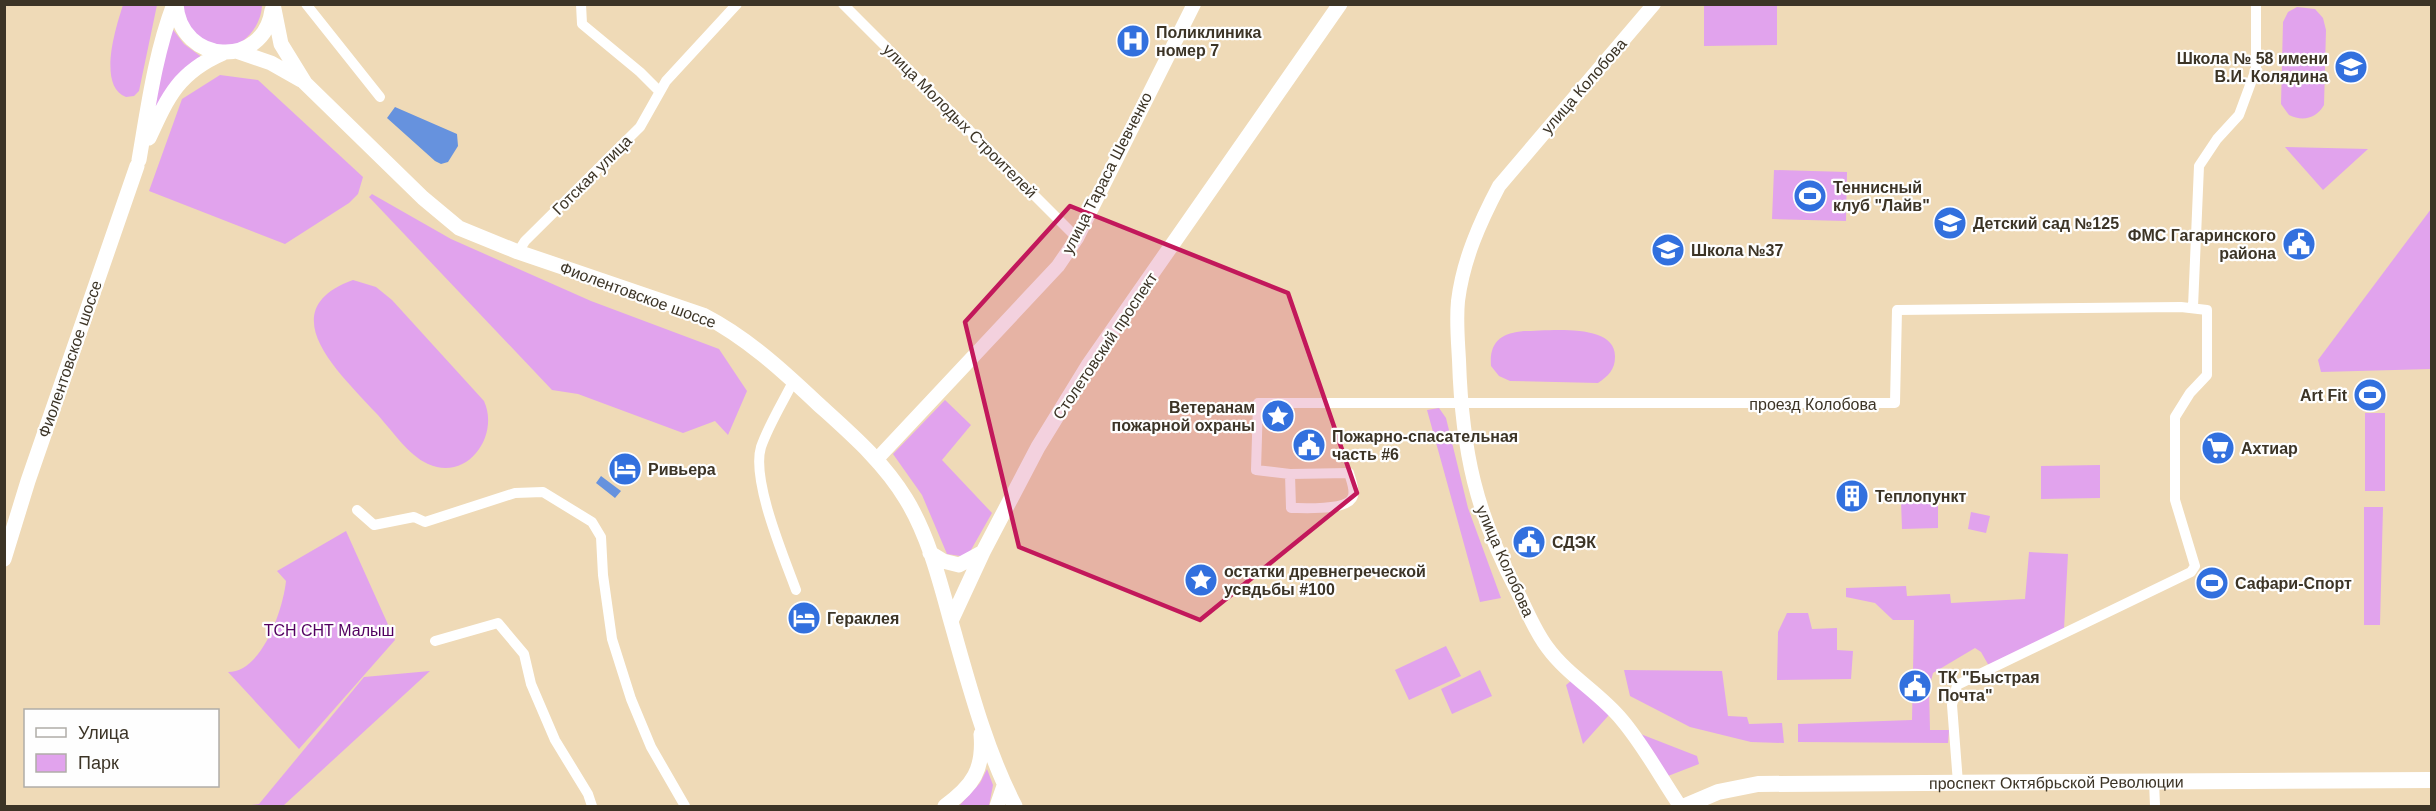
<svg xmlns="http://www.w3.org/2000/svg" width="2436" height="811" font-family="Arial,sans-serif">
	<style>
		.green { fill: #e1a3ed }
		.water { fill: #6692de }
		.lines { fill: none; stroke-linecap: round; stroke-linejoin: round }
		.minor { stroke: #fff; stroke-width: 10 }
		.tertiary { stroke: #fff; stroke-width: 14 }
		.secondary { stroke: #fff; stroke-width: 15 }
		.primary { stroke: #fff; stroke-width: 16 }
		.marked { fill: #c2185b; fill-opacity: 0.2; stroke: #c2185b; stroke-width: 4.5; stroke-linejoin: round }
		.labels { text-anchor: middle; dominant-baseline: central; stroke-width: 4.5; stroke-linejoin: round; paint-order: stroke }
		.poi-label { font-size: 16px; font-weight: bold; fill: #3c3426; stroke: #fefefe; text-anchor: start }
		.street-label { font-size: 16px; fill: #3c3426; stroke: #fefefe }
		.park-label { font-size: 16px; fill: #520060; stroke: #fefefe }
	</style>
	<rect width="100%" height="100%" fill="#efdab7"/>
	<path class="green" d="M262,4C262,26 242,52 218,46C210,45 200,38 192,34L181,5Z
		M123,5H157L139,91L134,96L126,97C97,86 116,27 123,5Z
		M1704,5H1777V45L1704,46Z
		M2297,7L2315,9L2323,18L2326,30L2324,105C2317,118 2303,122 2289,115L2281,104L2283,22L2288,12Z
		M171,27L184,44L203,58L151,124Z
		M220,75L258,80L363,177L358,194L349,203L285,244L149,191L182,99Z
		M2285,147L2368,149L2323,190Z
		M1774,170L1847,172L1846,221L1772,219Z
		M372,194L451,239L591,301L719,349L747,391L728,435L715,421L683,433L578,394L552,390L369,197Z
		M2431,209V369L2321,372L2318,360Z
		M353,280L376,287L392,300L484,401C500,436 467,482 428,464C408,455 391,429 376,413C343,376 268,311 353,280Z
		M1524,331C1548,331 1616,322 1615,357C1615,370 1608,376 1598,383L1510,381L1499,376L1491,366C1489,341 1502,333 1524,331Z
		M945,400L971,425L942,460L992,513L967,557L947,554L922,495L893,454Z
		M1439,408L1446,418L1468,508L1501,598L1480,602L1427,410Z
		M2365,413H2385V491H2365Z
		M2100,465V498L2041,499V466Z
		M1901,501H1938V528L1902,529Z
		M2364,507H2383L2380,625H2364Z
		M1971,512L1990,516L1986,533L1968,529Z
		M346,531L395,640L299,749L228,672C262,672 283,610 286,581L277,571Z
		M2029,552L2068,554L2064,629L1989,666L1981,652L1975,648L1933,673L1929,689L1930,730H1949L1948,743L1798,742V724L1912,720L1914,620H1893L1875,603L1846,597V588L1906,586L1907,596L1950,594L1951,603L2025,599Z
		M1787,613H1808L1812,629L1837,628V650L1853,651L1851,679L1777,680L1778,632Z
		M1446,646L1461,676L1409,700L1395,670Z
		M1480,670L1492,696L1452,714L1441,689Z
		M1624,670L1722,671L1728,716L1747,717L1749,724L1782,723L1784,743L1751,742L1690,727L1630,696Z
		M430,671L283,806H243L259,804L364,677Z
		M1572,680L1609,715L1583,744L1566,685Z
		M1638,733L1697,756L1699,764L1668,776Z
		M987,769L993,785L989,806H959L980,783Z"/>
	<path class="water" d="M395,107L457,134L458,146L448,162L441,164L435,161L387,118Z
		M601,476L621,491L615,498L596,483Z"/>
	<g class="lines">
		<path class="minor" d="M306,4L380,97
			M581,4L582,24L640,72L659,91
			M843,4L1077,238
			M518,252L525,241L640,127L666,81L737,4
			M2193,307L2199,166L2217,139L2239,115L2256,69V4
			M794,380C783,402 769,424 761,447C751,480 784,557 796,590
			M1290,474L1349,473C1351,480 1355,489 1353,496C1349,511 1305,508 1291,508L1290,474L1256,470L1258,403H1895L1897,310L2181,307L2207,310V375L2190,393L2175,417V500L2195,566L2191,572L1957,685L1952,705L1958,783
			M357,510L374,525L414,517L425,522L515,493L543,492L592,522L601,537L603,575L612,639L631,699L651,747L685,806
			M435,641L498,623L524,654L531,684L555,740L588,794L592,806
			M2154,781L2155,806"/>
		<path class="tertiary" d="M1654,4L1499,186C1480,222 1463,260 1458,301C1456,321 1458,341 1459,360C1462,452 1476,514 1519,595C1528,613 1535,631 1547,647C1568,676 1600,693 1622,720C1644,746 1661,778 1680,806
			M877,459L1058,266L1077,238L1194,4"/>
		<path class="secondary" d="M176,4C180,65 264,69 272,10
			M273,4L281,44L305,83L423,198L459,228L518,252L703,315C746,337 782,370 817,403C850,433 883,461 906,499C928,535 939,578 950,618C968,681 985,748 1015,806
			M236,51L271,63L301,80
			M149,138C168,96 179,72 223,53
			M139,160C148,108 155,54 174,4
			M930,553L943,561L959,565L983,552
			M4,559L28,481L137,166
			M951,621L983,552L1038,447L1089,364L1340,4
			M945,806C973,786 984,769 981,734
			M997,806L1004,786"/>
		<path class="primary" id="s1" d="M1685,806L1718,792L1758,784L2432,780"/>
	</g>
	<path class="marked" d="M1070,206L1288,293L1357,493L1200,620L1019,547L965,322Z"/>
	<defs>
		<symbol id="hospital-disc" viewBox="-11 -11 22 22"><circle r="9.5" fill="#3270de" stroke="#fefefe"/><path d="M-5-5h3v3.5h4V-5h3V5h-3V1.5h-4V5h-3Z" fill="#fff"/></symbol>
		<symbol id="school-disc" viewBox="-11 -11 22 22"><circle r="9.5" fill="#3270de" stroke="#fefefe"/><path d="M0-5L7-2L0 1L-7-2ZM-4 1L0 2.5L4 1V4Q0 6-4 4Z" fill="#fff"/></symbol>
		<symbol id="stadium-disc" viewBox="-11 -11 22 22"><circle r="9.5" fill="#3270de" stroke="#fefefe"/><path d="M0-5a6.5 5 0 1 0 0 10a6.5 5 0 1 0 0-10ZM-3.5-1.8h7v3.6h-7Z" fill="#fff"/></symbol>
		<symbol id="civic-disc" viewBox="-11 -11 22 22"><circle r="9.5" fill="#3270de" stroke="#fefefe"/><path d="M-.6-6.5H3V-4.5H.6V-3L4-1V1h2V6H-6V1h2V-1L-.6-3ZM-1.2 2.5V6h2.4V2.5Z" fill="#fff"/></symbol>
		<symbol id="sight-disc" viewBox="-11 -11 22 22"><circle r="9.5" fill="#3270de" stroke="#fefefe"/><path d="M0-6L1.8-2.2L6-1.7L2.9 1.2L3.7 5.4L0 3.3L-3.7 5.4L-2.9 1.2L-6-1.7L-1.8-2.2Z" fill="#fff"/></symbol>
		<symbol id="supermarket-disc" viewBox="-11 -11 22 22"><circle r="9.5" fill="#3270de" stroke="#fefefe"/><path d="M-6-5.5h2.5l.6 2H6L4.5 2H-2.5L-4.4-4H-6ZM-1.5 3.2a1.3 1.3 0 1 0 .1 0ZM3 3.2a1.3 1.3 0 1 0 .1 0Z" fill="#fff"/></symbol>
		<symbol id="hotel-disc" viewBox="-11 -11 22 22"><circle r="9.5" fill="#3270de" stroke="#fefefe"/><path d="M-6-4.5h1.5V1H6V5H4.5V3h-9V5H-6ZM-4 0a1.8 1.8 0 1 1 3.6 0ZM.5 0V-2.5h3Q6-2.5 6 0Z" fill="#fff"/></symbol>
		<symbol id="building-disc" viewBox="-11 -11 22 22"><circle r="9.5" fill="#3270de" stroke="#fefefe"/><path d="M-4-6H4V6H1V3H-1V6H-4ZM-2.5-4.3h1.7v1.8h-1.7ZM.8-4.3h1.7v1.8H.8ZM-2.5-1h1.7V.8h-1.7ZM.8-1h1.7V.8H.8Z" fill="#fff"/></symbol>
	</defs>
	<g fill-rule="evenodd">
		<use href="#hospital-disc" x="1114" y="22" width="38" height="38"/>
		<use href="#school-disc" x="2332" y="48" width="38" height="38"/>
		<use href="#stadium-disc" x="1791" y="177" width="38" height="38"/>
		<use href="#school-disc" x="1931" y="204" width="38" height="38"/>
		<use href="#civic-disc" x="2280" y="225" width="38" height="38"/>
		<use href="#school-disc" x="1649" y="231" width="38" height="38"/>
		<use href="#stadium-disc" x="2351" y="376" width="38" height="38"/>
		<use href="#sight-disc" x="1259" y="397" width="38" height="38"/>
		<use href="#civic-disc" x="1290" y="426" width="38" height="38"/>
		<use href="#supermarket-disc" x="2199" y="429" width="38" height="38"/>
		<use href="#hotel-disc" x="606" y="450" width="38" height="38"/>
		<use href="#building-disc" x="1833" y="477" width="38" height="38"/>
		<use href="#civic-disc" x="1510" y="523" width="38" height="38"/>
		<use href="#sight-disc" x="1182" y="561" width="38" height="38"/>
		<use href="#stadium-disc" x="2193" y="564" width="38" height="38"/>
		<use href="#hotel-disc" x="785" y="599" width="38" height="38"/>
		<use href="#civic-disc" x="1896" y="667" width="38" height="38"/>
	</g>
	<g class="labels">
		<g class="poi-label">
			<text x="1156" y="32">Поликлиника<tspan x="1156" dy="18">номер 7</tspan></text>
			<text x="2328" y="58" text-anchor="end">Школа № 58 имени<tspan x="2328" dy="18">В.И. Колядина</tspan></text>
			<text x="1833" y="187">Теннисный<tspan x="1833" dy="18">клуб "Лайв"</tspan></text>
			<text x="1973" y="223">Детский сад №125</text>
			<text x="2276" y="235" text-anchor="end">ФМС Гагаринского<tspan x="2276" dy="18">района</tspan></text>
			<text x="1691" y="250">Школа №37</text>
			<text x="2347" y="395" text-anchor="end">Art Fit</text>
			<text x="1255" y="407" text-anchor="end">Ветеранам<tspan x="1255" dy="18">пожарной охраны</tspan></text>
			<text x="1332" y="436">Пожарно-спасательная<tspan x="1332" dy="18">часть #6</tspan></text>
			<text x="2241" y="448">Ахтиар</text>
			<text x="648" y="469">Ривьера</text>
			<text x="1875" y="496">Теплопункт</text>
			<text x="1552" y="542">СДЭК</text>
			<text x="1224" y="571">остатки древнегреческой<tspan x="1224" dy="18">усвдьбы #100</tspan></text>
			<text x="2235" y="583">Сафари-Спорт</text>
			<text x="827" y="618">Гераклея</text>
			<text x="1938" y="677">ТК "Быстрая<tspan x="1938" dy="18">Почта"</tspan></text>
		</g>
		<g class="street-label">
			<text transform="translate(1584 86) rotate(-49)">улица Колобова</text>
			<text transform="translate(960 121) rotate(45)">улица Молодых Строителей</text>
			<text transform="translate(1107 173) rotate(-63)">улица Тараса Шевченко</text>
			<text transform="translate(592 175) rotate(-45)">Готская улица</text>
			<text transform="translate(638 295) rotate(20)">Фиолентовское шоссе</text>
			<text transform="translate(1105 346) rotate(-56)">Столетовский проспект</text>
			<text transform="translate(70 359) rotate(-71)">Фиолентовское шоссе</text>
			<text x="1813" y="404">проезд Колобова</text>
			<text transform="translate(1505 561) rotate(66)">улица Колобова</text>
			<text stroke="none"><textPath href="#s1" startOffset="375">проспект Октябрьской Революции</textPath></text>
		</g>
		<g class="park-label">
			<text x="329" y="630">ТСН СНТ Малыш</text>
		</g>
	</g>
	<rect width="2436" height="811" fill="none" stroke="#3c3426" stroke-width="12"/>
	<rect x="24" y="709" width="195" height="78" fill="#fefefe" stroke="#b0ada8" stroke-width="1.5"/>
	<rect x="36" y="728" width="30" height="9" fill="#ffffff" stroke="#b0ada8" stroke-width="1.5"/>
	<text x="78" y="739" font-size="18" fill="#3c3426">Улица</text>
	<rect x="36" y="754" width="30" height="18" fill="#e1a3ed" stroke="#b0ada8" stroke-width="1.5"/>
	<text x="78" y="769" font-size="18" fill="#3c3426">Парк</text>
</svg>
